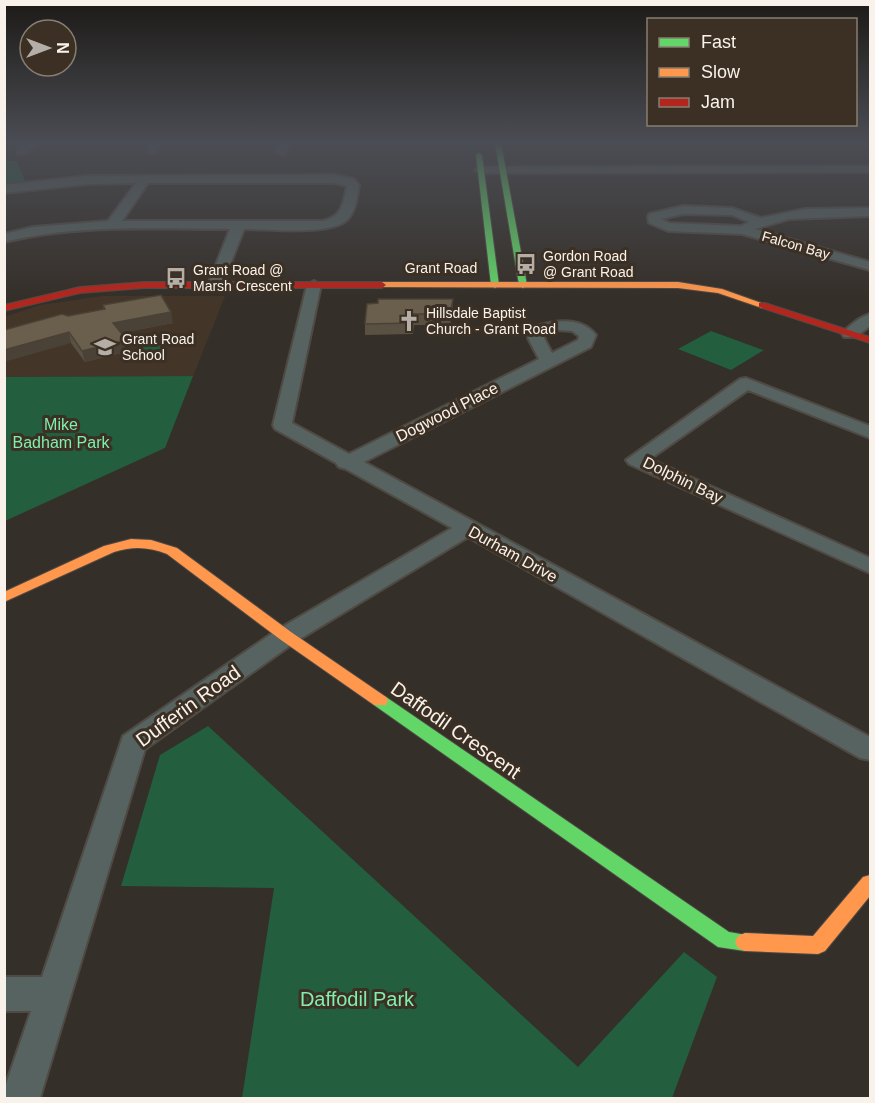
<svg xmlns="http://www.w3.org/2000/svg" width="875" height="1103" font-family="Helvetica,sans-serif">
	<style>
		.built { fill: #433525 }
		.education { fill: #433629 }
		.green { fill: #235e3e }
		.lines { fill: none; stroke-linecap: round; stroke-linejoin: round }
		.street-casing { stroke: #504a45; stroke-width: 4 }
		.fast-casing { stroke: #504a45; stroke-width: 2 }
		.slow-casing { stroke: #504a45; stroke-width: 2 }
		.jam-casing { stroke: #504a45; stroke-width: 2 }
		.street { fill: #576361; fill-rule: evenodd }
		.fast { fill: #63d668; fill-rule: evenodd }
		.slow { fill: #ff974d; fill-rule: evenodd }
		.jam { fill: #b3261e; fill-rule: evenodd }
		.wall { fill: #5b5142 }
		.shaded-wall { fill: #4a4236 }
		.building { fill: #6a5e4d; stroke: #4a4236; stroke-width: 1.5 }
		.labels { text-anchor: middle; dominant-baseline: central; stroke-width: 6; stroke-linejoin: round; paint-order: stroke }
		.far-street-label { font-size: 14px; fill: #f9f2ea; stroke: #3b3023 }
		.far-poi-label { font-size: 14px; fill: #f9f2ea; stroke: #3b3023; text-anchor: start }
		.street-label { font-size: 16px; fill: #f9f2ea; stroke: #3b3023 }
		.park-label { font-size: 16px; fill: #7eefae; stroke: #3b3023 }
		.near-street-label { font-size: 20px; fill: #f9f2ea; stroke: #3b3023 }
		.near-park-label { font-size: 20px; fill: #7eefae; stroke: #3b3023 }
	</style>
	<rect width="100%" height="100%" fill="#352f29"/>
	<path class="built" d="M510,143H870V150H511Z"/>
	<path class="education" d="M103,296H225L193,376L5,377L4,317L40,305Z"/>
	<path class="green" d="M5,161H17L26,183L5,187Z
		M711,331L763,350H764L731,370L678,349Z
		M143,343H167L160,358H136Z
		M193,376L165,448L5,521V377Z
		M208,726L578,1067L684,952L717,977L672,1098H242L274,888L121,886L160,755Z"/>
	<g class="lines">
		<defs>
			<path id="street" d="M25,143H37L26,154H18L16,152Z
				M151,143H162L156,153L152,154L147,151Z
				M279,143H290L285,154L281,155L275,152Z
				M870,166V172L481,173L475,170L481,167Z
				M334,175L354,179L359,185C357,197 356,211 347,220C329,236 268,229 244,229L222,285L215,289L208,285L230,229C155,229 78,224 4,242V234L33,227L108,221L136,183L87,184L4,193V185L87,176ZM148,183H334L347,186C343,204 342,217 322,221H122Z
				M683,206L732,208L761,218L805,209L870,208V216L789,219L755,229L870,262V270L742,234L668,231L649,223L648,217L649,214ZM683,214L732,215L749,222L741,226L669,223L661,219Z
				M314,281L321,285L292,423L349,454L539,359L528,338L534,327C555,320 581,316 596,335L591,347L364,462L870,737V760L860,758L468,537L295,642L145,749L40,1098H4V1090L31,1011H4V977H42L123,736L277,630L452,528L346,469L339,467L336,463L275,429L273,425L307,285ZM557,330L572,331L579,336L578,340L552,353L544,338L547,333Z
				M870,314V326L856,337H844L842,334C848,326 860,317 870,314Z
				M746,378L870,426V438L748,390L650,459L870,558V573L629,464L626,460L740,379Z"/>
			<path id="fast" d="M495,143H501L527,285L523,288L519,285Z
				M479,153L482,155L499,285L495,288L491,285L476,155Z
				M380,695L386,697L729,932L752,936L755,942L752,948L745,951L718,947L374,705L372,701L374,697Z"/>
			<path id="slow" d="M382,282H678L722,289L767,305L762,308L718,293L678,288L379,287L378,285Z
				M131,539L151,540L177,548L291,632L386,697L388,701L386,705H374L281,640L167,554C148,547 134,546 114,552L4,602V592L104,546Z
				M870,875V896L825,951L818,954L745,951L738,948L735,942L738,936L745,933L813,936L863,877Z"/>
			<path id="jam" d="M144,282H382L386,285L382,288H144L80,293L4,311V305L80,287Z
				M759,303H765L870,337V343L759,307Z"/>
		</defs>
		<use href="#street" class="street-casing"/>
		<use href="#fast" class="fast-casing"/>
		<use href="#slow" class="slow-casing"/>
		<use href="#jam" class="jam-casing"/>
		<use href="#street" class="street"/>
		<use href="#fast" class="fast"/>
		<use href="#slow" class="slow"/>
		<use href="#jam" class="jam"/>
	</g>
	<path class="wall" d="M453,299V310L450,325H414L413,334L365,335V324Z
		M103,305L173,323L121,333L129,351L85,362L71,343L62,314L68,316L104,310Z"/>
	<path class="shaded-wall" d="M453,299V310L450,325V314Z
		M171,312L173,323L115,334L113,323Z
		M69,332L71,343L4,362V350Z
		M127,340L129,351L85,362L82,351Z"/>
	<path class="building" d="M161,295L171,312L113,323L127,340L82,351L69,332L4,350V330L62,314L68,316L105,309L103,305Z
		M378,299H453L450,314H413V323L365,324L367,304L378,303Z"/>
	<linearGradient id="sky" x2="0" y2="1"><stop stop-color="#1d1a17"/><stop offset="0.48" stop-color="#4b4d54"/><stop offset="1" stop-color="#4b4d54" stop-opacity="0"/></linearGradient>
	<rect width="875" height="298" fill="url(#sky)"/>
	<defs>
		<symbol id="bus-bare" viewBox="-9 -9 18 18"><path d="M-5-6H5V4H4V6H2V4H-2V6H-4V4H-5ZM-3.5-4V0h7V-4ZM-3.5 1.2v1.5H-2V1.2ZM2 1.2v1.5H3.5V1.2Z" fill="#b4aea6" stroke="#3b3023" stroke-width="2.5" paint-order="stroke"/></symbol>
		<symbol id="church-bare" viewBox="-9 -9 18 18"><path d="M-1.2-6h2.4v3.5h3.3v2.4h-3.3V6h-2.4V-.1h-3.3v-2.4h3.3Z" fill="#b4aea6" stroke="#3b3023" stroke-width="2.5" paint-order="stroke"/></symbol>
		<symbol id="school-bare" viewBox="-9 -9 18 18"><path d="M0-5L7-2L0 1L-7-2ZM-4 1L0 2.5L4 1V4Q0 6-4 4Z" fill="#b4aea6" stroke="#3b3023" stroke-width="2.5" paint-order="stroke"/></symbol>
	</defs>
	<g fill-rule="evenodd">
		<use href="#bus-bare" x="511" y="249" width="30" height="30"/>
		<use href="#bus-bare" x="161" y="263" width="30" height="30"/>
		<use href="#church-bare" x="394" y="306" width="30" height="30"/>
		<use href="#school-bare" x="90" y="332" width="30" height="30"/>
	</g>
	<g class="labels">
		<g class="far-street-label">
			<text transform="translate(796 245) rotate(16)">Falcon Bay</text>
			<text x="441" y="268">Grant Road</text>
		</g>
		<g class="far-poi-label">
			<text x="543" y="256">Gordon Road<tspan x="543" dy="16">@ Grant Road</tspan></text>
			<text x="193" y="270">Grant Road @<tspan x="193" dy="16">Marsh Crescent</tspan></text>
			<text x="426" y="313">Hillsdale Baptist<tspan x="426" dy="16">Church - Grant Road</tspan></text>
			<text x="122" y="339">Grant Road<tspan x="122" dy="16">School</tspan></text>
		</g>
		<g class="street-label">
			<text transform="translate(447 412) rotate(-27)">Dogwood Place</text>
			<text transform="translate(683 480) rotate(26)">Dolphin Bay</text>
			<text transform="translate(513 554) rotate(29)">Durham Drive</text>
		</g>
		<g class="park-label">
			<text x="61" y="424">Mike<tspan x="61" dy="18">Badham Park</tspan></text>
		</g>
		<g class="near-street-label">
			<text transform="translate(188 706) rotate(-36)">Dufferin Road</text>
			<text transform="translate(456 730) rotate(35)">Daffodil Crescent</text>
		</g>
		<g class="near-park-label">
			<text x="357" y="999">Daffodil Park</text>
		</g>
	</g>
	<rect width="875" height="1103" fill="none" stroke="#f9f2ea" stroke-width="12"/>
	<rect x="647" y="18" width="210" height="108" fill="#3b3023" stroke="#877e73" stroke-width="1.5"/>
	<rect x="659" y="38" width="30" height="9" fill="#63d668" stroke="#877e73" stroke-width="1.5"/>
	<text x="701" y="48" font-size="18" fill="#f9f2ea">Fast</text>
	<rect x="659" y="68" width="30" height="9" fill="#ff974d" stroke="#877e73" stroke-width="1.5"/>
	<text x="701" y="78" font-size="18" fill="#f9f2ea">Slow</text>
	<rect x="659" y="98" width="30" height="9" fill="#b3261e" stroke="#877e73" stroke-width="1.5"/>
	<text x="701" y="108" font-size="18" fill="#f9f2ea">Jam</text>
	<g transform="translate(48 48) rotate(90)"><circle r="28" fill="#3b3023" stroke="#877e73" stroke-width="1.5"/>
	<path d="M0-4.5L10 22L0 15L-10 22Z" fill="#b4aea6"/>
	<text y="-9" font-size="16" font-weight="bold" text-anchor="middle" fill="#f9f2ea">N</text>
	</g>
</svg>
